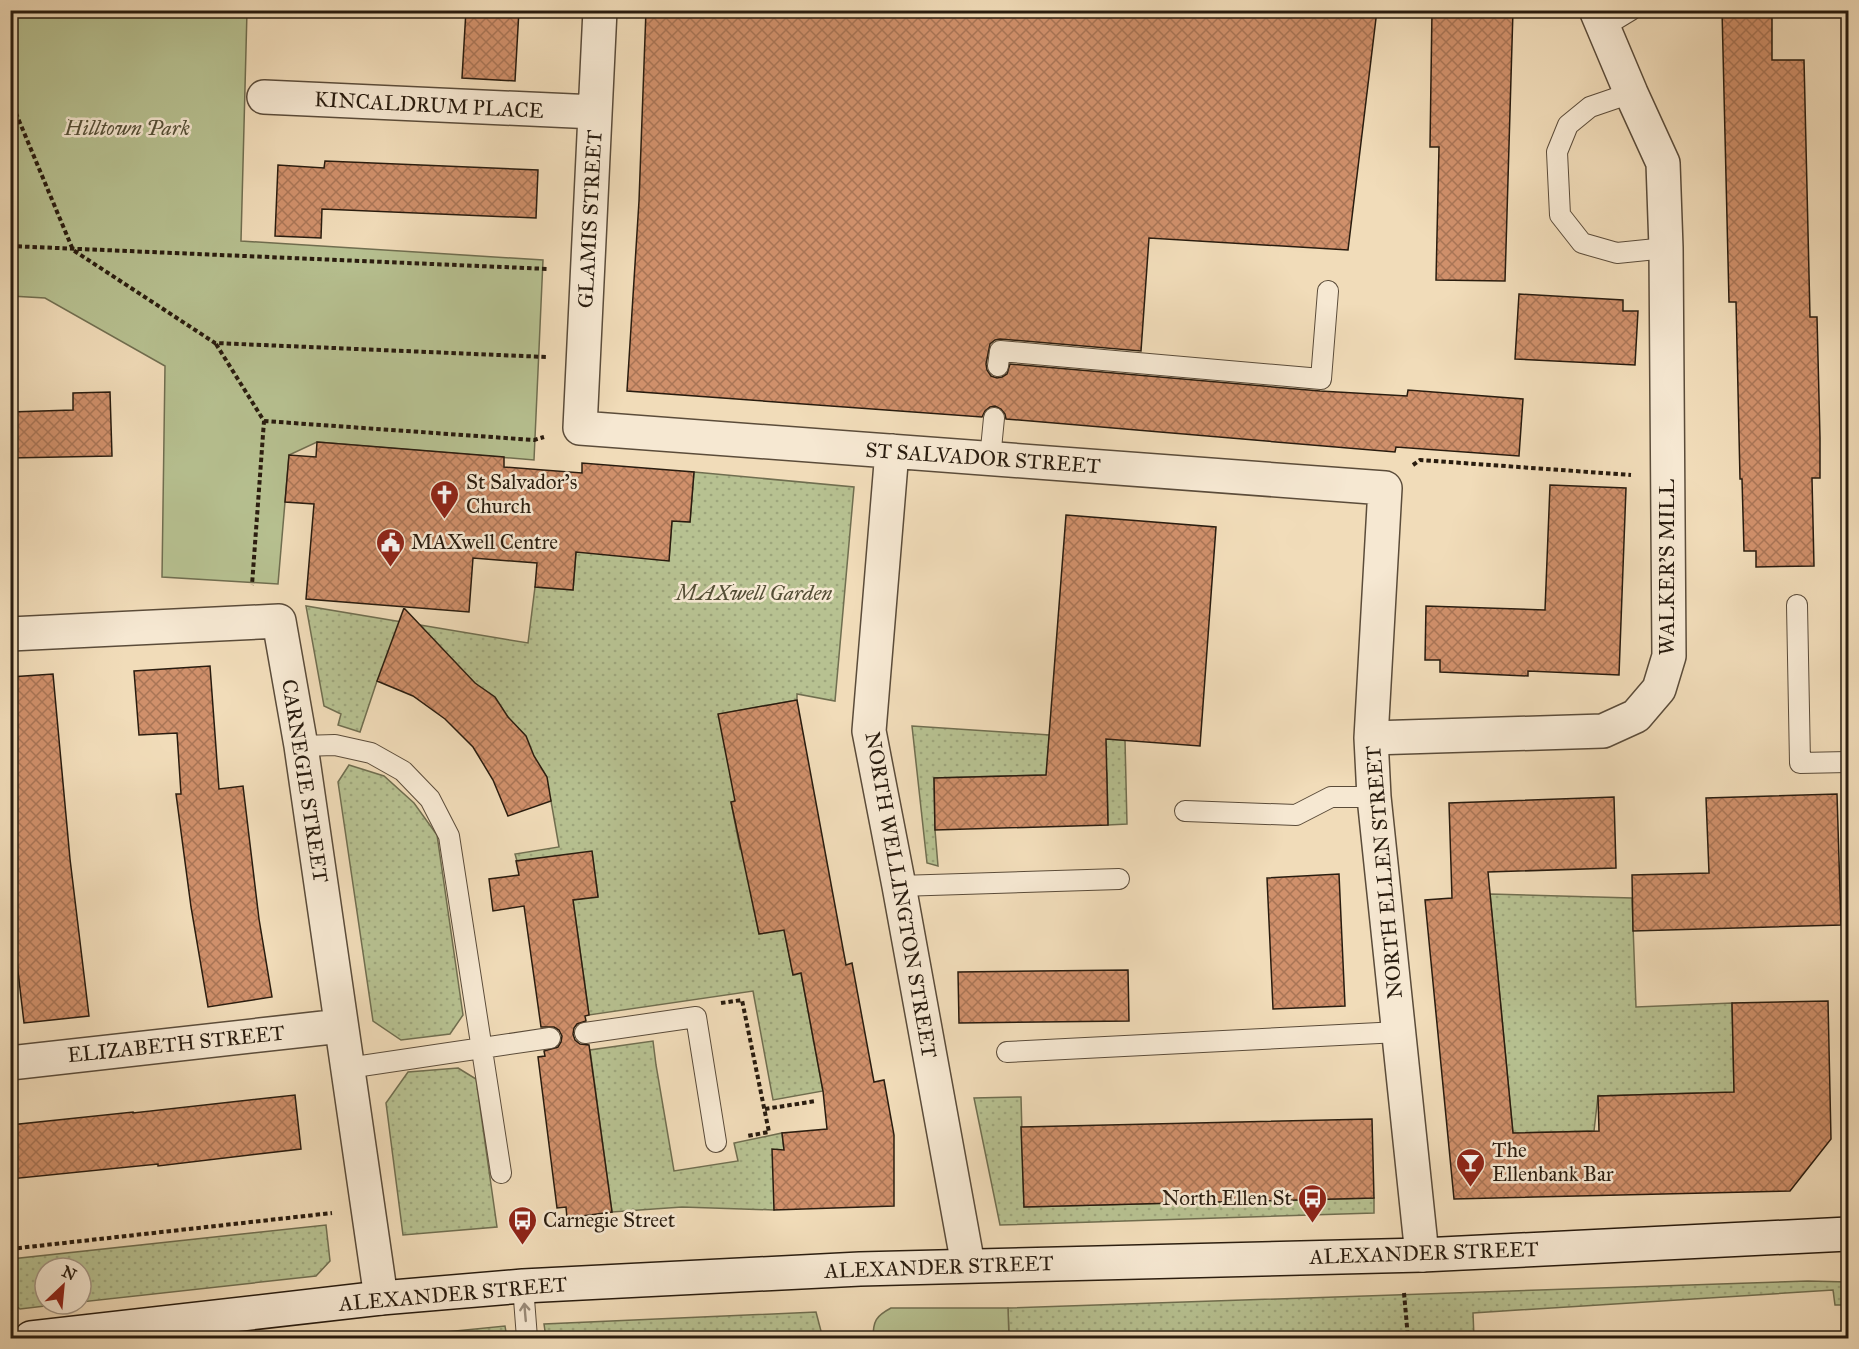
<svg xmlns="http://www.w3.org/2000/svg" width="1859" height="1349" font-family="'IM FELL Great Primer',serif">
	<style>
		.grass { fill: url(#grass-dots); stroke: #706e50; stroke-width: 1.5 }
		.park { fill: #b7c191; stroke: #706e50; stroke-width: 1.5 }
		.building { fill: url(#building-cross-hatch); stroke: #291c0f; stroke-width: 1.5 }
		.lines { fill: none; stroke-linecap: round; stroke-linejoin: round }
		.lane-casing { stroke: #5b4c3a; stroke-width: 22 }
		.street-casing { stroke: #5b4c3a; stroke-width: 36 }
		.secondary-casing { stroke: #291c0f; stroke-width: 36 }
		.path { stroke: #291c0f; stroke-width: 4; stroke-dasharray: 4.5 3; stroke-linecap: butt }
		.lane { stroke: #f6e8d2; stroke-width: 20 }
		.street { stroke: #f6e8d2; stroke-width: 33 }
		.secondary { stroke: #f6e8d2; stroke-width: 33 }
		.oneway { stroke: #9a8c7a }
		.labels { text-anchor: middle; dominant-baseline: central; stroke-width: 5; stroke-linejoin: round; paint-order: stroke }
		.street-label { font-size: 21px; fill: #291c0f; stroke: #f6e8d2 }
		.park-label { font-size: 21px; font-style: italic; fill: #544e36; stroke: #f6e8d2 }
		.poi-label { font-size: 21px; fill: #291c0f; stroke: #f6e8d2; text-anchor: start }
	</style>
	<defs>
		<pattern id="grass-dots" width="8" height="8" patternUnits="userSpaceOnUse" patternTransform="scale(1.5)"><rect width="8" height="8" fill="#b7c191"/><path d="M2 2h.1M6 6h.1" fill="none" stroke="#9da57c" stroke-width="1.8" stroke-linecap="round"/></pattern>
		<pattern id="building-cross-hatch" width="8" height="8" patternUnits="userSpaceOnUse" patternTransform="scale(1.5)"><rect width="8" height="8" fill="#d0906b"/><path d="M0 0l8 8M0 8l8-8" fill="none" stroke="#a97556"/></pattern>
	</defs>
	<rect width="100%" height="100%" fill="#f1dcb9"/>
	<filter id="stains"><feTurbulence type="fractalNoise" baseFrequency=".00333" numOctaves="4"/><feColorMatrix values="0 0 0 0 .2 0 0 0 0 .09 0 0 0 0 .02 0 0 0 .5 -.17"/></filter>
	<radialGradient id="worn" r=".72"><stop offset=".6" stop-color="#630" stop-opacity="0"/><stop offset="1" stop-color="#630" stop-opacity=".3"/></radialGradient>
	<path class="grass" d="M694,472L854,487L835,701L797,694V700L719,714L761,796L731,802L740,849L769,844L750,889L759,934L784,930L793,974L801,973L823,1091L773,1100L753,991L589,1015L573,900L598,896L592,852L517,861L515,854L559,847L551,801L534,757L508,717L475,683L436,656L377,681L360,732L338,725L341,714L324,706L306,606L528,643L535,587L573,590L579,513L669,560L672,521L690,522Z
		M912,726L1125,740L1127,824L1108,825L1107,773L934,778L935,830L938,866L927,863Z
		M349,765L384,776L414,803L437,835L463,1015L450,1034L401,1040L373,1021L338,782Z
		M1490,894L1632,898L1636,1007L1732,1003L1735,1133L1699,1093L1598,1096L1594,1131L1513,1133Z
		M653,1041L656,1065L674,1171L738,1161L734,1143L782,1133L784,1150L774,1210L682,1207L612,1212L590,1050Z
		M458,1068L476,1079L497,1227L403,1235L386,1103L408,1072Z
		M1021,1097L1024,1207L1374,1198V1213L1000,1225L974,1098Z
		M326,1225L330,1261L316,1276L81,1302V1268H45V1304H62L20,1309L11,1302V1259Z
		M1808,1281L1848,1282V1305H1835L1833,1290L1473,1313L1474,1338H1372L1371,1336L1276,1338H1158V1336L1088,1338L1087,1333L1033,1334V1338H1009L1008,1308Z
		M816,1312L821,1331L815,1338H546L544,1324Z
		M505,1326L507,1338H385Z"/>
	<path class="park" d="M11,11H247L241,241L543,260L534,460L317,442L289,455L278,584L162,577L165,366L45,298L11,296Z
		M891,1308H1008L1009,1338H873C873,1321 876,1316 891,1308Z"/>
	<path class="building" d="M466,10H519L515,81L462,78Z
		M646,10H1377L1348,250L1149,238L1141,351L1000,339L995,340L990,344L986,364L987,370L991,376L997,378L1002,377L1007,374L1010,364L1320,391L1407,396L1408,390L1523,399L1519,456L1396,447L1395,452L1006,419L1005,414L1001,409L995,406L990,407L985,411L982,417L627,391L639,201Z
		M1432,10H1513L1505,281L1436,280L1439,147H1430Z
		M1722,10H1772V60H1804L1810,317H1817L1820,438V478H1812L1814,566L1756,567V551H1744L1742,479H1740L1736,302H1729Z
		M325,161L538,170L536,218L322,209L321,238L275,236L278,165L324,168Z
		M1519,294L1623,300V311H1638L1635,365L1515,359Z
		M110,392L112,456L10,458V412L73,410V393Z
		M317,442L504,457V467L582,473V463L694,472L690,522L672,521L669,561L576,552L573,590L535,587L537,563L473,558L469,612L306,599L314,504L285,502L289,455L316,457Z
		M1550,485L1626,488L1619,675L1528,671V676L1440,672V660H1425L1426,606L1545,610Z
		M1066,515L1216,527L1200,746L1106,739L1108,825L935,830L934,778L1046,775Z
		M404,608L475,683L495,697L508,717L526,736L534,756L547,777L551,801L508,816L493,780L473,747L445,719L413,696L377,681Z
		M210,666L219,789L243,786L259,919L272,997L208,1007L191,907L176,794H181L177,733L139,735L134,671Z
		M53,674L70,859L89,1016L24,1023L10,903V677Z
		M797,700L846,965L852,963L874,1082L884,1080L894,1135V1206L774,1210L772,1149L784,1150L782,1133L827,1129L823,1091L801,973L793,975L784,930L759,934L731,802L735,801L718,714Z
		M1837,794L1841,925L1633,931L1632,875L1709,873L1706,798Z
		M1614,797L1616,868L1488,872L1513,1133L1599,1131L1598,1096L1734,1092L1732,1003L1828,1001L1831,1139L1790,1191L1454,1199L1425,900L1452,898L1449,803Z
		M592,851L598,897L573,900L589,1015L585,1016L586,1021L577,1024L574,1028L573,1034L575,1040L580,1044L589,1045L612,1212L567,1218L566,1207L557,1208L538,1057L545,1056L544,1051L558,1047L561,1042L562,1036L559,1030L554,1027H541L524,906L493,911L489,879L519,875L516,861Z
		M1339,874L1345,1006L1273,1009L1267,878Z
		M1128,970L1129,1021L959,1023L958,972Z
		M295,1095L301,1149L158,1166V1164L10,1179V1125L133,1112V1113Z
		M1372,1119L1374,1198L1024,1207L1021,1127Z"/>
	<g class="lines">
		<defs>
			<path id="lane" d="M1603,27L1631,10
				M1631,93L1590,107L1568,125L1557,152L1560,215L1582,243L1617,253L1666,248
				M998,366L1000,351L1321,379L1328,291
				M990,459L994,418
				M1797,605L1800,763L1848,762
				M301,746L335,745L371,753L403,771L430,799L449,836L501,1173
				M1185,811L1296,815L1331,797H1374
				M899,886L1119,879
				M585,1033L696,1017L716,1142
				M1007,1052L1399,1032
				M348,1068L550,1038
				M523,1286L527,1338"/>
			<path id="street" d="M600,10L580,428L1385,488L1371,738L1374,797L1422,1255
				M264,97L595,112
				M892,451L869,731L899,886L968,1265
				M10,634L279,621L301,746L381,1298
				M1371,738L1603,731L1636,716L1659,689L1669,656L1666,248L1663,163L1631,93L1596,10
				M10,1063L341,1026"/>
			<path id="secondary" d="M31,1338L381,1298L523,1286L860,1269L1422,1255L1848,1234"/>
		</defs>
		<use href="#lane" class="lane-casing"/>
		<use href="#street" class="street-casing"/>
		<use href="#secondary" class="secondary-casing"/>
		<path class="path" d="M10,99L73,250L215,343L546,357
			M10,246L549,269
			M216,344L264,421L252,585
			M264,421L534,440L544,437
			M1413,465L1420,460L1631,475
			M721,1003L742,1000L769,1132L747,1136
			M765,1109L816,1101
			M10,1249L332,1213
			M1404,1293L1408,1338"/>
		<use href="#lane" class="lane"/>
		<use href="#street" class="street"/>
		<use href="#secondary" class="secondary"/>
	</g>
	<defs><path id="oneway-shaft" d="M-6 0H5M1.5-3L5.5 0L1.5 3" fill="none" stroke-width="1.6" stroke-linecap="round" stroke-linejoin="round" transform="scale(1.5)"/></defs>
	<use class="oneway" href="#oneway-shaft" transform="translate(525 1312) rotate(-95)"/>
	<defs>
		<symbol id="church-pin" viewBox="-11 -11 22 30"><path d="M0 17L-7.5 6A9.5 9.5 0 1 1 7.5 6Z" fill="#8f2418" stroke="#f6e8d2"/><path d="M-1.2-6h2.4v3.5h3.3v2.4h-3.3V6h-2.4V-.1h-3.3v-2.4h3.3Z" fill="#fff"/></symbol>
		<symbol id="civic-pin" viewBox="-11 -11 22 30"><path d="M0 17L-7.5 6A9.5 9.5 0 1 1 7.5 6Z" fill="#8f2418" stroke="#f6e8d2"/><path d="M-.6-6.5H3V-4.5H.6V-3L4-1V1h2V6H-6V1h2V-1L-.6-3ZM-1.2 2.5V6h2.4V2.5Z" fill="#fff"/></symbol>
		<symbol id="bar-pin" viewBox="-11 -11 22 30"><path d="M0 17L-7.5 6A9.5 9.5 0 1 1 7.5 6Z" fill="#8f2418" stroke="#f6e8d2"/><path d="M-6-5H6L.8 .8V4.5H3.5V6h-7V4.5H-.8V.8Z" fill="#fff"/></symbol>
		<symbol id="bus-pin" viewBox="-11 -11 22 30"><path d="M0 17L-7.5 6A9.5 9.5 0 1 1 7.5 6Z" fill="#8f2418" stroke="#f6e8d2"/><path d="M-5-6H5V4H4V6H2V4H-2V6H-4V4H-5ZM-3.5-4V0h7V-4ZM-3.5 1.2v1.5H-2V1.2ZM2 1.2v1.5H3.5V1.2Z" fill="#fff"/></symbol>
	</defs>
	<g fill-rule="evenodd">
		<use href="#church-pin" x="428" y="478" width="33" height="45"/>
		<use href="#civic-pin" x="374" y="526" width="33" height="45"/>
		<use href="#bar-pin" x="1454" y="1146" width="33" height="45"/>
		<use href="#bus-pin" x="1296" y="1182" width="33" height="45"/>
		<use href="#bus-pin" x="506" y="1204" width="33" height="45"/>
	</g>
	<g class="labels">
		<g class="street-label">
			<text transform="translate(429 105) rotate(3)">KINCALDRUM PLACE</text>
			<text transform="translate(590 219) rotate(-87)">GLAMIS STREET</text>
			<text transform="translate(983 458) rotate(4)">ST SALVADOR STREET</text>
			<text transform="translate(1667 567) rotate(-90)">WALKER'S MILL</text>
			<text transform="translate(305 781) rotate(81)">CARNEGIE STREET</text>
			<text transform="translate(1384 872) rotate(-95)">NORTH ELLEN STREET</text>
			<text transform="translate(901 895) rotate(80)">NORTH WELLINGTON STREET</text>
			<text transform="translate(176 1044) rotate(-6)">ELIZABETH STREET</text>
			<text transform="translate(1424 1253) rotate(-2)">ALEXANDER STREET</text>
			<text transform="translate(939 1267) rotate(-2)">ALEXANDER STREET</text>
			<text transform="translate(453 1294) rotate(-5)">ALEXANDER STREET</text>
		</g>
		<g class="park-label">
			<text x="127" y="128">Hilltown Park</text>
			<text x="754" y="593">MAXwell Garden</text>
		</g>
		<g class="poi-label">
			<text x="466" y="482">St Salvador's<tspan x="466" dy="24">Church</tspan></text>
			<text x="411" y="542">MAXwell Centre</text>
			<text x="1492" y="1150">The<tspan x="1492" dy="24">Ellenbank Bar</tspan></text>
			<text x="1292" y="1198" text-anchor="end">North Ellen St</text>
			<text x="543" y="1220">Carnegie Street</text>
		</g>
	</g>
	<rect width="1859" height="1349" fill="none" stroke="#f1dcb9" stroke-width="36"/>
	<rect x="12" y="12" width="1835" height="1325" fill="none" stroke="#291c0f" stroke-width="3"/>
	<rect x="18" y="18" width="1823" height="1313" fill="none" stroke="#291c0f" stroke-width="1.5"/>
	<g transform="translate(63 1286) rotate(26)"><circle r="28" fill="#f6e8d2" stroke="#a49684" stroke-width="1.5"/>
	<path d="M0-4.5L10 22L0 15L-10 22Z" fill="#8f2418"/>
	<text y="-9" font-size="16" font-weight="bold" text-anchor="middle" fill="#291c0f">N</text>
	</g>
	<rect width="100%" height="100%" filter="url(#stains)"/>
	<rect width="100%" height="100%" fill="url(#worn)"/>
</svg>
